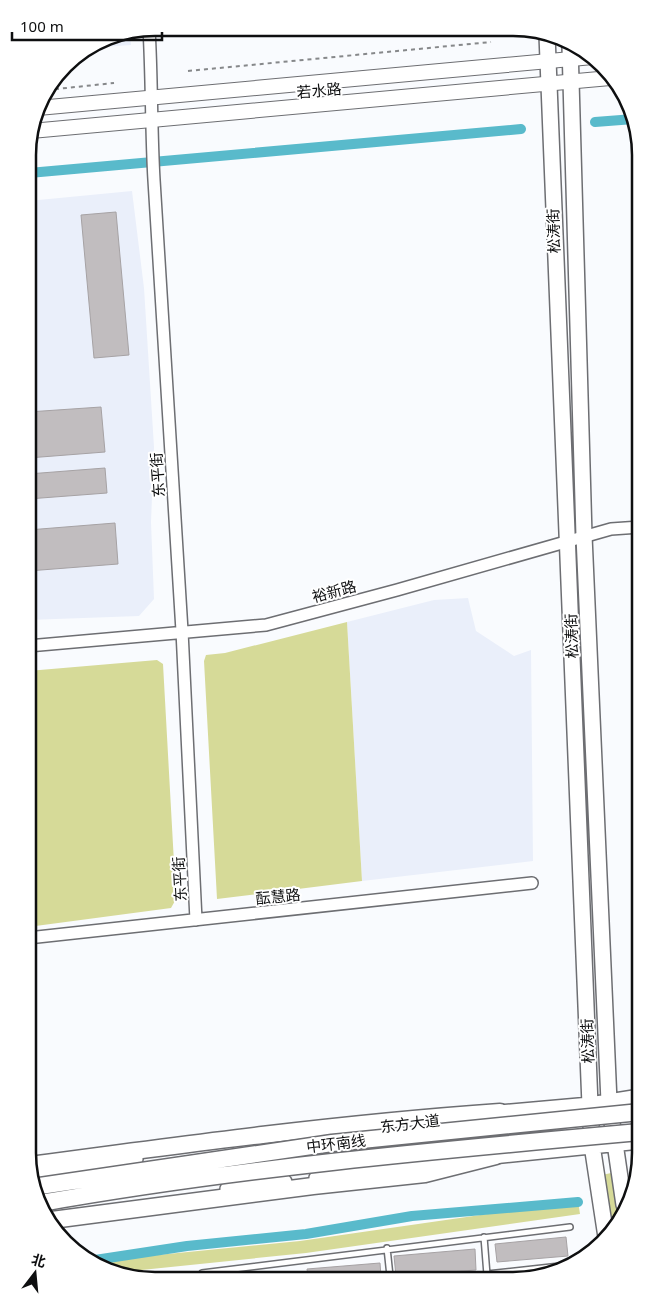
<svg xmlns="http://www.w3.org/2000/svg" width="668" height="1308" font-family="'Noto Sans','Noto Sans SC',sans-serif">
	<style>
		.built { fill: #eaeffa }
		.green { fill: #d6da98 }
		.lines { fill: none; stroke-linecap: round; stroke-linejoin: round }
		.canal { stroke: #59bacb; stroke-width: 10 }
		.building { fill: #c1bdbf; stroke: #a6a2a4 }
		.service-casing { stroke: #6d6e72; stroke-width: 8 }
		.tertiary-casing { stroke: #6d6e72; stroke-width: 14 }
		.secondary-casing { stroke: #6d6e72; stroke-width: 16 }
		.primary-casing { stroke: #6d6e72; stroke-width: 18 }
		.trunk-casing { stroke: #6d6e72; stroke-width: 19 }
		.path { stroke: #86888a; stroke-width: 2; stroke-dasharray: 4 4; stroke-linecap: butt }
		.service { stroke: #fff; stroke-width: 5 }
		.tertiary { stroke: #fff; stroke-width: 11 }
		.secondary { stroke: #fff; stroke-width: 14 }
		.primary { stroke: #fff; stroke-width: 15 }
		.trunk { stroke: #fff; stroke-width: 16 }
		.trunk-bridge-casing { stroke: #6d6e72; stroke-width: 19; stroke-linecap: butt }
		.trunk-bridge { stroke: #fff; stroke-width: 16 }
		.labels { text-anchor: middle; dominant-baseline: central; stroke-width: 4; stroke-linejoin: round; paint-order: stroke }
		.street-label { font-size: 15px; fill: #0e0f10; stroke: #fff }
		.rim { fill: none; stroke: #0e0f10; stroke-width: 2.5 }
	</style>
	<rect width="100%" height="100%" fill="#f9fbfe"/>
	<path class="built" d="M130,33L131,45L89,48L107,37Z
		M132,191L144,288L154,447L151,522L154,599L139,616L28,620V201Z
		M468,598L476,631L514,656L531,650L533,861L362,881L347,622L434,600Z"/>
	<path class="green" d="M347,622L362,881L217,899L204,661L206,655L225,653Z
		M157,660L163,664L176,899L171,908L28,927V671Z
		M611,1173L618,1219L611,1233L602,1175Z
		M578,1201L580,1214L306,1253L122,1272L97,1261L300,1241Z"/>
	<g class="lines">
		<path class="canal" d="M595,122L634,119
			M29,173L521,129
			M95,1260L187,1246L306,1234L412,1216L578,1202"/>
	</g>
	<path class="building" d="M116,212L129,355L94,358L81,215Z
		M101,407L105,452L28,458V412Z
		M105,468L107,493L28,499V474Z
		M115,523L118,564L28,571V530Z
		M566,1237L568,1256L497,1262L495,1244Z
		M475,1249L476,1270L396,1276L394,1256Z
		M380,1263L381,1276L308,1277L307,1269Z
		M293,1274V1277L253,1278Z"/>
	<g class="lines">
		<defs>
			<path id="service" d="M101,41L113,38L114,36
				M484,1237L487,1275
				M387,1248L390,1276
				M487,1274L560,1266
				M202,1279V1273L570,1227"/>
			<path id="tertiary" d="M149,29C152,79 151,129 154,180L182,631L196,920
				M28,646L266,625L397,590L611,529L640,527
				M28,938L532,883"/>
			<path id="secondary" d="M38,108L593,57
				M31,131L610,78"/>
			<path id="primary" d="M547,35L590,1105L592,1145L606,1237
				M570,46L584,536L609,1102L624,1205
				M488,1114L590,1105L640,1097
				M483,1157L640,1141
				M31,1174L135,1159
				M317,1178L453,1161
				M228,1189L284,1182"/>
			<path id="trunk" d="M30,1165C186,1144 342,1123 500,1112
				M52,1220L313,1186L425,1174L496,1156"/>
		</defs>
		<use href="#service" class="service-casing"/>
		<use href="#tertiary" class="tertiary-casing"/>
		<use href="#secondary" class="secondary-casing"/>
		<use href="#primary" class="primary-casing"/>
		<use href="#trunk" class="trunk-casing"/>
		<path class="path" d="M188,71L491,42
			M47,90L114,83"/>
		<use href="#service" class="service"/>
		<use href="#tertiary" class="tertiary"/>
		<use href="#secondary" class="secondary"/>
		<use href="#primary" class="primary"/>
		<use href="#trunk" class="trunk"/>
		<defs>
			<path id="trunk-bridge" d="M33,1187L332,1143L640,1112
				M41,1203C238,1168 440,1150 640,1132"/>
		</defs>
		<use href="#trunk-bridge" class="trunk-bridge-casing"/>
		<use href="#trunk-bridge" class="trunk-bridge"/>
	</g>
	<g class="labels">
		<g class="street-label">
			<text transform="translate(319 90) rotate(-5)">若水路</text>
			<text transform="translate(553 231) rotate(-92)">松涛街</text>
			<text transform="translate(157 475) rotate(-94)">东平街</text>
			<text transform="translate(334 591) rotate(-15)">裕新路</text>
			<text transform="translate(571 636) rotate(-92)">松涛街</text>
			<text transform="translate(179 879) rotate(-93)">东平街</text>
			<text transform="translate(278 896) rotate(-6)">酝慧路</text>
			<text transform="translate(587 1041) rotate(-92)">松涛街</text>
			<text transform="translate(410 1123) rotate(-7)">东方大道</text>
			<text transform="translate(336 1143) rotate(-7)">中环南线</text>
		</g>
	</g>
	<path d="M0 0H668V1308H0ZM155 36H513A119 119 0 0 1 632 155V1153A119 119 0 0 1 513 1272H155A119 119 0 0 1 36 1153V155A119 119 0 0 1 155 36Z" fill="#fff" fill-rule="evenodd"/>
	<path class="rim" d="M155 36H513A119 119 0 0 1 632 155V1153A119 119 0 0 1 513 1272H155A119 119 0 0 1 36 1153V155A119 119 0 0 1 155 36Z"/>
	<g transform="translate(35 1273) rotate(16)" stroke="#ffffff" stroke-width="4" paint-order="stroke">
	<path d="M0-4L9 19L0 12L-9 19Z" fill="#0e0f10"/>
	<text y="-8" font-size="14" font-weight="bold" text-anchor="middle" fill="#0e0f10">北</text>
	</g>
	<path d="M12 32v8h150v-8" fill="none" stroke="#0e0f10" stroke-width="2.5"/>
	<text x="20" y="32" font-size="15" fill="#0e0f10" stroke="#ffffff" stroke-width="4" paint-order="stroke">100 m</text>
</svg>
